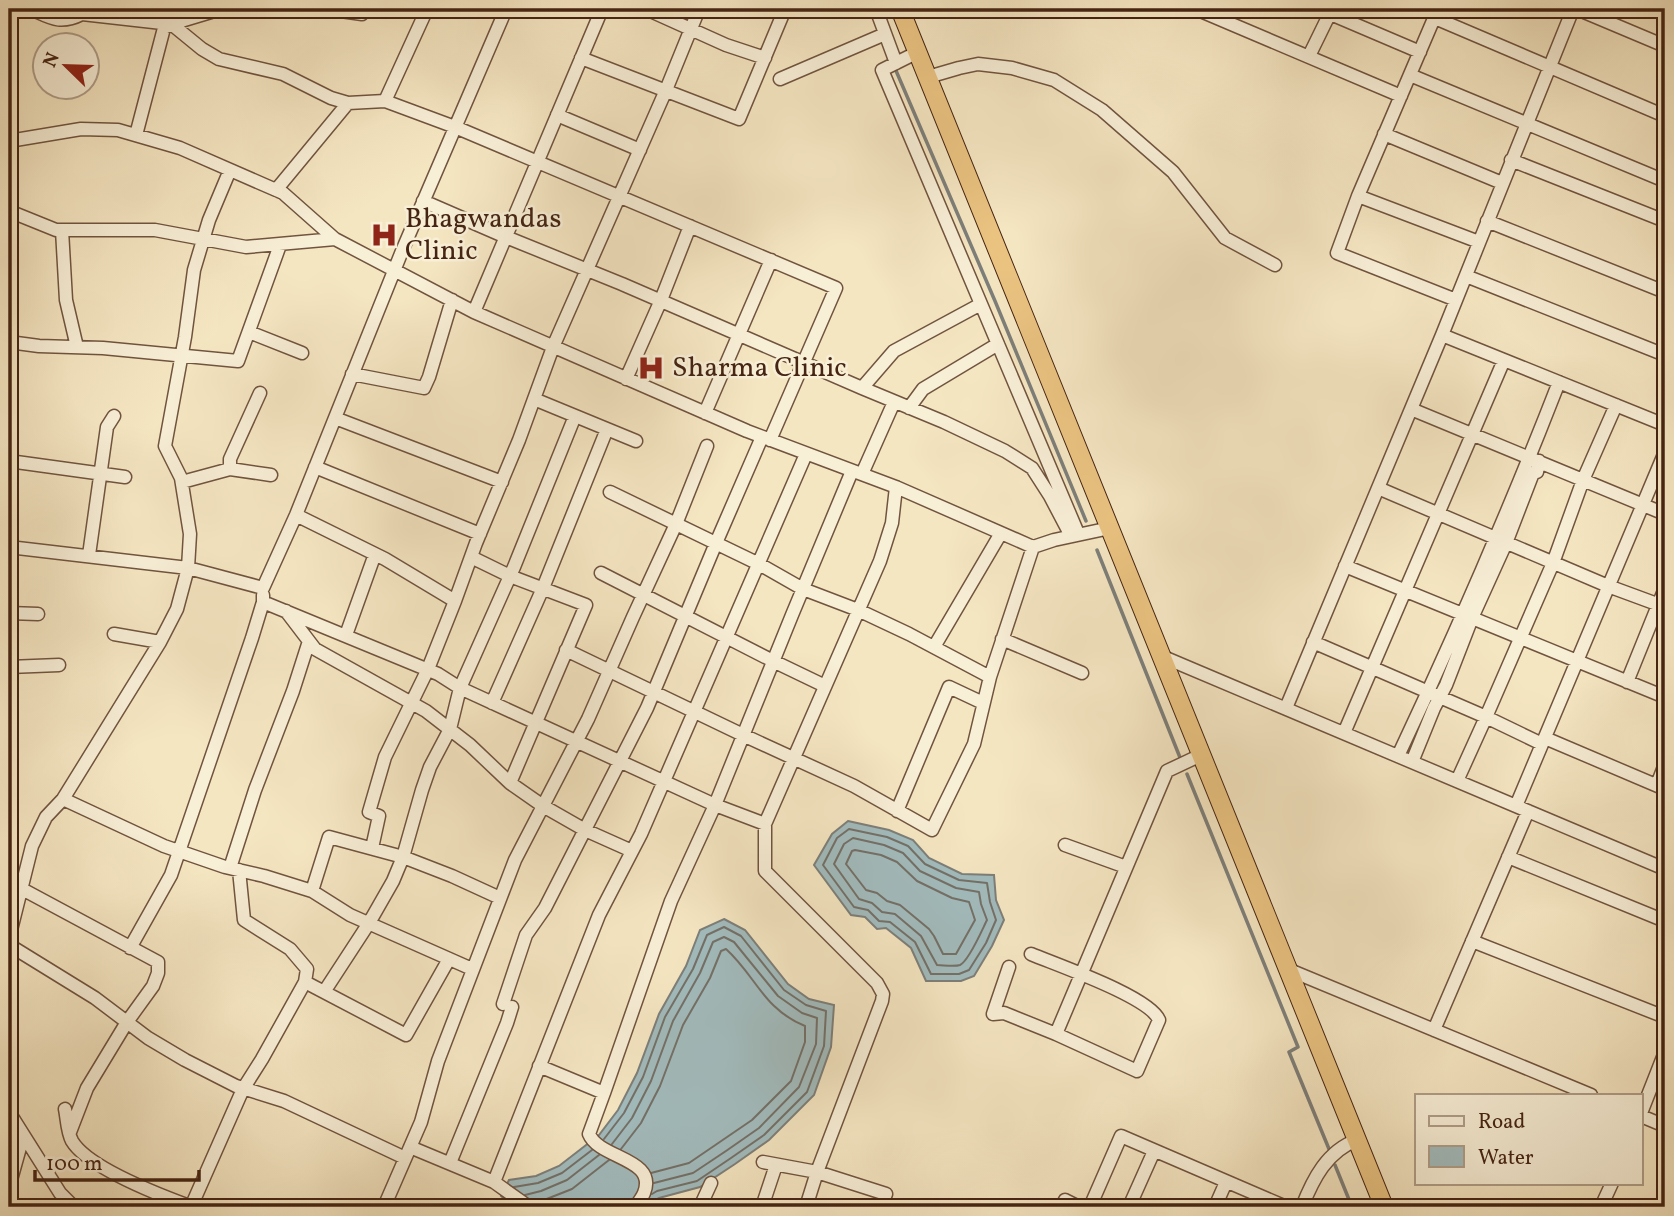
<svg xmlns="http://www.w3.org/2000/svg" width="1674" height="1216" font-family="Vollkorn,serif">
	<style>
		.water { fill: #a2bcbe; stroke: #7d7f7a; stroke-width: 2 }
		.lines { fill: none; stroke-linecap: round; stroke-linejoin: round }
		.shore { stroke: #747068; stroke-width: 2 }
		.stream { stroke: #7d7f7a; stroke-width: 3.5 }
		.minor-casing { stroke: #71543f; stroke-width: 15 }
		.highway-casing { stroke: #452413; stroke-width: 20 }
		.minor { stroke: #f8efd7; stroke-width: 12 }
		.highway { stroke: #eac381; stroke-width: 18 }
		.labels { text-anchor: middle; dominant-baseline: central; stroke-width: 5; stroke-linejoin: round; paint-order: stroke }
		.poi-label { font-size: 28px; fill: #452413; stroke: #f8efd7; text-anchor: start }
	</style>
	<rect width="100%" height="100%" fill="#f5e6c2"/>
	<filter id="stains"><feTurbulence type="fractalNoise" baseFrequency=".00286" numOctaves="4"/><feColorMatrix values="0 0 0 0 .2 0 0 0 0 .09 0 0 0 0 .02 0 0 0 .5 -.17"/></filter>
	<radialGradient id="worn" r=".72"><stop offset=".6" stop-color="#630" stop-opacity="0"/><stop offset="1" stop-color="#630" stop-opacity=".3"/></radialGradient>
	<path class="water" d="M848,821L889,830L913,840L929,858L962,874L994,875L996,900L1004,920L992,946L974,976L961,981H926L911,948L886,928L877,929L865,917L851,915L814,865L832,834Z
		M724,919L745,930L788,984L809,999L834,1005L831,1047L814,1095L769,1140L735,1164L700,1187L659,1198L644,1207H514L501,1196L509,1180L536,1176L559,1166L599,1135L618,1110L637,1073L659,1014L686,966L700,930Z"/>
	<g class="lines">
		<path class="shore" d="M849,829L887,837L908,846L925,864L959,880L987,883L990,902L996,920L986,943L969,970L959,974H931L915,942L890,922L879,921L868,910L854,907L823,865L837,838Z
			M853,838L884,845L903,853L920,871L956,888L979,892L981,904L987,920C982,930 969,961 960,965C954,967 943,965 937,965L921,936L895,914L882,912L872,903L859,899L834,864L844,844Z
			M855,850L881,855L897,862L917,881L952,898L969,902L975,920L956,954H943L934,936L929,929L900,905L887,901L877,893L866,890L846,864L852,851Z
			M604,1139L624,1113L643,1077L665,1017L693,969L707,935L724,927L741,936L784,990L806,1005L826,1011L824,1046L807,1092L764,1135L731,1158L697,1181L657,1191L652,1194
			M612,1144L632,1118L651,1081L673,1021L700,973L713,942L724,937L734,942L778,996L802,1013L817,1018L816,1044L799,1087L759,1128L726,1151L693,1173L654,1183
			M621,1149L641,1123L660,1086L683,1025L710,978L721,951L726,949C756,976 763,1009 805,1026V1042L791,1081L752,1120L689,1163L651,1173
			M514,1187L538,1183L562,1173L592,1150
			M525,1195L541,1191L567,1180L599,1155
			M537,1207L539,1202L572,1189L609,1160"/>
		<path class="stream" d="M894,66L995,301L1086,521
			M1097,550L1181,760
			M1187,774L1298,1047L1289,1052L1329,1149
			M1335,1165L1352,1207"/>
		<defs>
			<path id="minor" d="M31,9C51,18 60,25 82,14
				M82,9V14L171,24
				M157,9L158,13L202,49L219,59L283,74L331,98L348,103L385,101L455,127L836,288L770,440
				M327,9L362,14
				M646,9L726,45L765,58
				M876,9L896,63
				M1196,9L1401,96
				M1319,9L1420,52
				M1438,9L1358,196L1337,253L1456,300
				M1577,9L1665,46
				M1435,18L1665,116
				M918,52L882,70L1077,531
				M1309,56L1332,9
				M581,58L739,119L785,9
				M1410,75L1665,181
				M928,77L959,68L978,64L1012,68L1054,80L1102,110L1173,172L1225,238L1275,265
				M780,79L885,34
				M385,101L427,9
				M557,115L640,150
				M1384,134L1502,183
				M136,135L164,28L171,24L211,12L212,9
				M9,141L81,129L118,130L180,148L283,193L335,239L474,312L747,431L896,487L1033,547L1054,540L1110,528
				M1511,160L1665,221
				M276,190L348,103
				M1358,196L1479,242
				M423,201L506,237L622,284L862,388L944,422L1005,451L1032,468L1050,496L1071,536
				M9,211L56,230H155L246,247L335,239
				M1487,221L1665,292
				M62,230L66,300L77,347
				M1466,276L1665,355
				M474,312L602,9
				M249,332L302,353
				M1442,335L1665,425
				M9,342L39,346L103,348L238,361L280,245
				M352,374L424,388L429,377L452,300
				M626,379L661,300L690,226
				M862,388L894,351L981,304
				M534,399L636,441
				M909,408L923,389L998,344
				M1411,409L1665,514
				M705,413L771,260
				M575,416L514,567L460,688L715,805L765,824L880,561L892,523L896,487
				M335,418L502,482
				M9,461L125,477
				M315,467L480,534
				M230,469L271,475
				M862,474L894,402
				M182,482L230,469V459L260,393
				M1378,488L1608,586L1665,607
				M610,492L759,564L803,589L858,610L909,634L990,677
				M296,515L385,559L455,601L476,543L519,440L553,347L666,90L699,9
				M9,547L188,568L263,588L296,515L402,251L506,9
				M89,555L107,427L114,416
				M471,557L510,576L586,605L510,783
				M1345,566L1665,697
				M601,573L773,661L825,686
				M263,602L438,674L460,688L450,729L430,767L422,790L403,857L393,881L369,923L324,992
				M286,611L315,649L426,711L470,745L510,783L543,806L585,830L632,851
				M9,613L38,614
				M114,634L160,642
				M346,635L375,554
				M1002,639L1082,673
				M1313,642L1486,717L1542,744
				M934,647L1001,533
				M566,650L743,735L854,786L932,830L974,744L990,677L1033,547
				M1161,656L1665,869
				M9,667L59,665
				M1627,682L1665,588
				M492,703L543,588L607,429
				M1286,708L1442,335L1573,9
				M1344,733L1504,360
				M1545,738L1665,789
				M1398,756C1456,633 1510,508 1559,382
				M1412,762L1434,708L1446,685L1472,618L1506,543L1533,473L1537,472L1539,461
				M1457,781L1486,717L1553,563L1583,480L1616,405
				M1657,785L1665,764
				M63,799L164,846L225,867L264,876L312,891L350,915L472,969
				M1516,806L1665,452
				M897,811L949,687L983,703
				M765,824V871L877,983L883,994L882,1001L817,1172L806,1207
				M1065,845L1126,867
				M372,848L379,816L369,812L385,757L428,669L455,601
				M1508,857L1665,921
				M230,868L255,790L293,691L309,641
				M239,870L244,920L290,949L307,969L305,982
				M22,889L158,962V973L153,986L127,1022L87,1088L70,1132
				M312,891L329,837L403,857L452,876L500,898
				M9,938L32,846L46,817L63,799L160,642L177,609L188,568L190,534L181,478L165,446L185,337L194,270L209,220L230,170
				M1472,941L1665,1017
				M9,945L95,998L148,1038L185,1060L236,1086L284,1101L405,1158
				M130,948L171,875L252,638L263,602V595
				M1031,954C1057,965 1150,997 1159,1020L1137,1071L1056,1034
				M1009,967L993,1014L1004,1013L1056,1034L1167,771L1201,755
				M1287,969L1591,1095
				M503,1004L526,935L545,908L647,708L716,543L762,437
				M1434,1030L1528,811
				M539,1066L604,1093L671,901L715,805L792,615L852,471
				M604,1093L589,1134C599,1159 658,1158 644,1193C642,1198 638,1203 635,1207
				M65,1109C67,1118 67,1132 72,1141C88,1168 162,1196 192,1207
				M9,1112L60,1193L74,1207
				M1641,1113L1665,1052
				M1641,1116L1665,1126
				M410,1147L494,1182L599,915L641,834L806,454
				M763,1162L817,1172L886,1194L880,1207
				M450,1163L507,1023L512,1007
				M494,1182L529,1207
				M9,1187L23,1137
				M191,1207L243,1089L262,1059L305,982L406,1035L449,959
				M384,1207L421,1122L438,1061L515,860L588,719L633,617L676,524L707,446
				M700,1207L711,1183
				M762,1207L776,1165
				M1062,1207L1065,1200L1079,1207
				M1090,1207L1121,1136L1286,1207
				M1129,1207L1154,1151
				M1215,1207L1226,1182
				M1302,1207C1313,1179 1327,1151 1357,1140
				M1601,1207L1612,1183"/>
			<path id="highway" d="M900,9L1384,1207"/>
		</defs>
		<use href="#minor" class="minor-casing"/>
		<use href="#highway" class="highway-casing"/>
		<use href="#minor" class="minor"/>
		<use href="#highway" class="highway"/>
	</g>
	<defs>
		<symbol id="hospital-bare" viewBox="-9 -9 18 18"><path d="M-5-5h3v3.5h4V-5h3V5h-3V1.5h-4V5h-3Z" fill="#8f2418" stroke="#f8efd7" stroke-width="2.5" paint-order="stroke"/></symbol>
	</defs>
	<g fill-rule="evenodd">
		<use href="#hospital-bare" x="365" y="216" width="38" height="38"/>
		<use href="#hospital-bare" x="632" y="349" width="38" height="38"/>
	</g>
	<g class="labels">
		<g class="poi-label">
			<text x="405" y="219">Bhagwandas<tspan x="405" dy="32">Clinic</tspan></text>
			<text x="672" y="368">Sharma Clinic</text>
		</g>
	</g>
	<rect width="1674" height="1216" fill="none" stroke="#f5e6c2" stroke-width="35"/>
	<rect x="10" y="10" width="1653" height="1195" fill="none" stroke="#452413" stroke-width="3.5"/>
	<rect x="18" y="18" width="1639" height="1181" fill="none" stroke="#452413" stroke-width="2"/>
	<rect x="1415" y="1094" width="228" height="91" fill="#f8efd7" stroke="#b09e89" stroke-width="2"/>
	<rect x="1429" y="1116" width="35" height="10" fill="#f8efd7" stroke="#b09e89" stroke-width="2"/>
	<text x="1478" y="1128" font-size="21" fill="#452413">Road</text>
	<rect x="1429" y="1146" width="35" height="21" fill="#a2bcbe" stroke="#b09e89" stroke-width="2"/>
	<text x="1478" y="1164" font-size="21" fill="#452413">Water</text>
	<g transform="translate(66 66) rotate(293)"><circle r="33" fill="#f8efd7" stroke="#b09e89" stroke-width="2"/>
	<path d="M0-5L12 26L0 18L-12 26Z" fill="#8f2418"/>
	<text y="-10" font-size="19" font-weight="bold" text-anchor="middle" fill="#452413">N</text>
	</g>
	<path d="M35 1170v10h164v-10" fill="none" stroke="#452413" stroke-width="3.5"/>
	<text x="46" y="1170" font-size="21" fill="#452413" stroke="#f8efd7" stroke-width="5" paint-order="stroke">100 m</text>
	<rect width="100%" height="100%" filter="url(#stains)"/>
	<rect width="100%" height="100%" fill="url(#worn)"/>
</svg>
